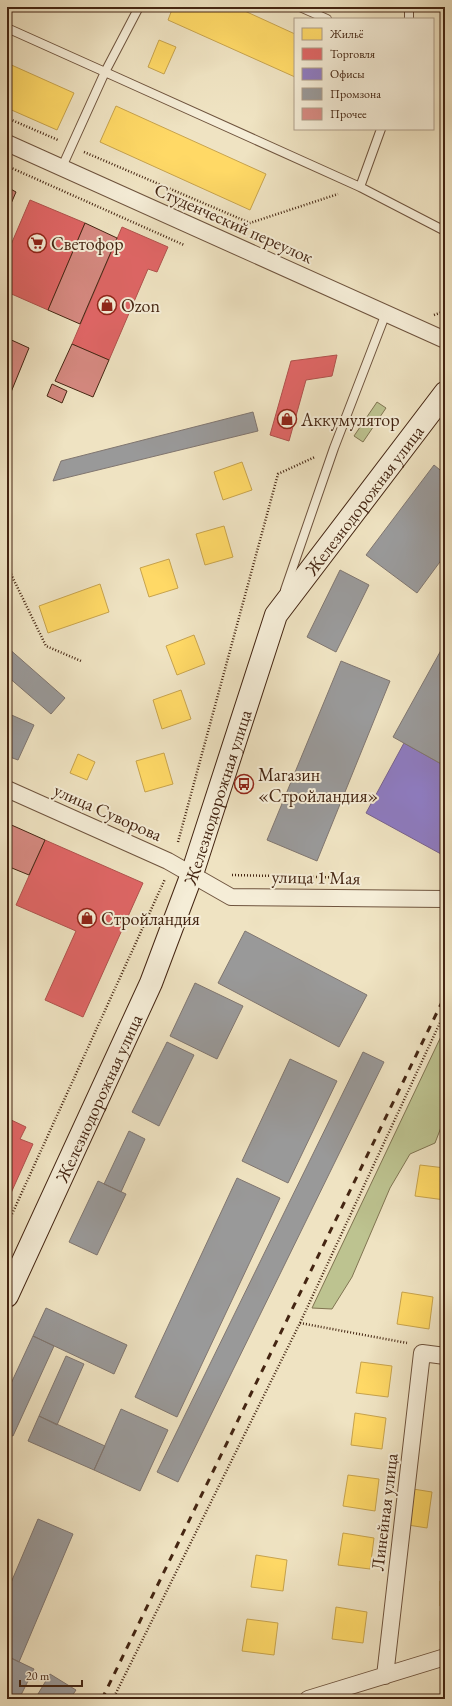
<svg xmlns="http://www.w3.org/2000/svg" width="452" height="1706" font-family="'EB Garamond',serif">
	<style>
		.green { fill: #bdc390; stroke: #807451 }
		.homes { fill: #ffd966; stroke: #c7a34d }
		.shops { fill: #e06666; stroke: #b1524d }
		.offices { fill: #8e7cc3; stroke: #78628e }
		.industry { fill: #999; stroke: #807670 }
		.building { fill: #d78a82; stroke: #442512 }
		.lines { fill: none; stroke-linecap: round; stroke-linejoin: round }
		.service-casing { stroke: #6f543e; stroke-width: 10 }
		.minor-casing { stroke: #6f543e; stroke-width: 18 }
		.secondary-casing { stroke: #442512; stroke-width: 24 }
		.path { stroke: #442512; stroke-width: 2.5; stroke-dasharray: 1 2; stroke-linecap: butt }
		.service { stroke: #f5edd7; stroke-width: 8 }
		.minor { stroke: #f5edd7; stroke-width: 16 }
		.secondary { stroke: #f5edd7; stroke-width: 22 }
		.rail { stroke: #442512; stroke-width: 3; stroke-dasharray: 7 7; stroke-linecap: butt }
		.labels { text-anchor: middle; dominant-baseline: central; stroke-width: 4; stroke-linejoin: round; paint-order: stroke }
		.street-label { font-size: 18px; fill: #442512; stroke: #f5edd7 }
		.poi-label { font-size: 18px; fill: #442512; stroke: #f5edd7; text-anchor: start }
	</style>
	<rect width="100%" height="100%" fill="#efe3c2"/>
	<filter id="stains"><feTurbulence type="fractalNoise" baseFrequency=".005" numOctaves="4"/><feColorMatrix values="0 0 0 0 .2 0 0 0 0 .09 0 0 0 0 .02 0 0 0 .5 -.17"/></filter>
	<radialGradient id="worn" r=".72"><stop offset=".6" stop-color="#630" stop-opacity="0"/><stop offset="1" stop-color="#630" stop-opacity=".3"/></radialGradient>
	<path class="green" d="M377,402L386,408L363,442L354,436Z
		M445,1028V1117L435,1143L410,1154L390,1188L352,1277L332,1309L312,1308Z"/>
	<path class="homes" d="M173,7H236L295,34V77L168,20Z
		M159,40L176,47L164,74L148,67Z
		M7,63L74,93L57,130L7,108Z
		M116,106L266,174L250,210L100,142Z
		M242,462L252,490L223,500L214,472Z
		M224,526L233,557L205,565L196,534Z
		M169,559L178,588L149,597L140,568Z
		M100,584L109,612L48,633L39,606Z
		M194,635L205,664L177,675L166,646Z
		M181,690L191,719L162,729L153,700Z
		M164,753L173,784L145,792L136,761Z
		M78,754L95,762L87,780L70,773Z
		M420,1165L445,1168V1200L415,1196Z
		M402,1292L433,1297L429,1329L397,1324Z
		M361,1362L392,1366L388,1397L356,1393Z
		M355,1413L386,1418L382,1449L351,1445Z
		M348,1475L379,1479L375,1511L343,1506Z
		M413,1489L432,1492L427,1528L408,1525Z
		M343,1533L374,1538L370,1569L338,1565Z
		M256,1555L287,1560L283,1591L251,1587Z
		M440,1581H445V1606H440Z
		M336,1607L367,1612L363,1643L332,1639Z
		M247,1619L278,1623L274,1655L242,1651Z"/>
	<path class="shops" d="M30,200L85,223L48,310L7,292V254Z
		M122,227L168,247L157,272L148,269L109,360L72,344Z
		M337,355L332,376L306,380L289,441L270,435L291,361Z
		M45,840L143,883L83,1017L45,1000L76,931L16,905Z
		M7,1118L26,1127L20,1139L33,1144L7,1202Z"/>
	<path class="offices" d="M404,743L445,766V847L441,854L366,813Z"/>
	<path class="industry" d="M253,412L258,431L53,481L61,461Z
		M434,465L445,474V555L417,593L366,555Z
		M340,570L369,585L336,652L307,637Z
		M445,643V766L393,737Z
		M7,647L65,698L51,714L7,676Z
		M341,661L390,681L317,861L267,840Z
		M7,713L34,725L18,760L7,756Z
		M245,931L367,995L339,1047L218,983Z
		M195,983L243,1006L217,1059L170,1036Z
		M167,1042L194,1055L159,1126L132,1112Z
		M363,1052L384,1062L178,1482L157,1472Z
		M290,1059L337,1081L288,1183L242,1161Z
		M129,1131L145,1139L121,1192L104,1184Z
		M237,1178L280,1198L177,1417L135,1397Z
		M98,1181L126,1194L97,1255L69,1242Z
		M46,1308L127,1345L114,1374L33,1336Z
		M33,1336L54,1346L13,1436L7,1434V1392Z
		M66,1356L84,1364L57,1425L39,1416Z
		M121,1409L168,1430L140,1491L94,1470Z
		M39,1416L105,1446L94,1470L28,1441Z
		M38,1519L73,1534L19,1662L7,1656V1592Z
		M7,1656L34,1669L19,1699H7Z
		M50,1674L76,1690L70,1699H35Z"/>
	<path class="building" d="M7,187L16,192L7,213Z
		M85,223L117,238L80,324L48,310Z
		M7,338L29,348L7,402Z
		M72,344L109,360L93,397L55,381Z
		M52,384L67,391L62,403L47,396Z
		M7,823L45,840L29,875L7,866Z"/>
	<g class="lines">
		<defs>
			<path id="service" d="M139,7L105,72L360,187
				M300,7L327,19
				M409,19V7
				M7,28L105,72L62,167
				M381,129L360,187L445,231
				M285,590L334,448L386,313"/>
			<path id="minor" d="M7,143L445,340
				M7,789L168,861L231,897L445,899
				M385,1676L422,1353L445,1356
				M308,1699L445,1657"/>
			<g id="secondary">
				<path id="s1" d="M7,1296L151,983L192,874L276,615L445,393"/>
			</g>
		</defs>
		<use href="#service" class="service-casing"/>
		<use href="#minor" class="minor-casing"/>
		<use href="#secondary" class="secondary-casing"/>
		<path class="path" d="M7,118L58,140
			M84,152L250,223L338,194
			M7,166L184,245
			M434,315L445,311
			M7,566L46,646L81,661
			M178,842L278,474L315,457
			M232,875L359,878
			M7,1225L165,879
			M300,1323L407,1343
			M113,1699L300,1323L445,1012"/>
		<use href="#service" class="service"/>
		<use href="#minor" class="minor"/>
		<use href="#secondary" class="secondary"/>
		<path class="rail" d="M102,1699L445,996"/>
	</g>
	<defs>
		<symbol id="supermarket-ring" viewBox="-11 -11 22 22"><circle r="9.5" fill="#f5edd7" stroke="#8f2418" stroke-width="1.5"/><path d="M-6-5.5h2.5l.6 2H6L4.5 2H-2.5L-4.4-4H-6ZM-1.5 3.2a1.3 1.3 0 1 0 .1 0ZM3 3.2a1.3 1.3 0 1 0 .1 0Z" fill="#8f2418"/></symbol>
		<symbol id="shop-ring" viewBox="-11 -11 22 22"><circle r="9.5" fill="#f5edd7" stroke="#8f2418" stroke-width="1.5"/><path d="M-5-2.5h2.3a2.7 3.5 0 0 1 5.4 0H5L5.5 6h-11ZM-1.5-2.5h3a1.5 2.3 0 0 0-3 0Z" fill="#8f2418"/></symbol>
		<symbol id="bus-ring" viewBox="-11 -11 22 22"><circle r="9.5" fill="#f5edd7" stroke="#8f2418" stroke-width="1.5"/><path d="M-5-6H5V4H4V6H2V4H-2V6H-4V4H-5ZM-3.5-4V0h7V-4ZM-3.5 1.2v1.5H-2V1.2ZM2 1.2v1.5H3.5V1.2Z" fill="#8f2418"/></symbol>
	</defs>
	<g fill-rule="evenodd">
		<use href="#supermarket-ring" x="26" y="232" width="22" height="22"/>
		<use href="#shop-ring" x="96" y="294" width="22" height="22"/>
		<use href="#shop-ring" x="276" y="408" width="22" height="22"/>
		<use href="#bus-ring" x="233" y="773" width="22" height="22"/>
		<use href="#shop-ring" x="76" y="907" width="22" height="22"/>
	</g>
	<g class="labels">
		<g class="street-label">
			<text transform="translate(234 223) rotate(24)">Студенческий переулок</text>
			<text stroke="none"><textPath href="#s1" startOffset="878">Железнодорожная улица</textPath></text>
			<text stroke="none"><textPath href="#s1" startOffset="542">Железнодорожная улица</textPath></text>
			<text transform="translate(108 812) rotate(24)">улица Суворова</text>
			<text transform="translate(316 877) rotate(1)">улица 1 Мая</text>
			<text stroke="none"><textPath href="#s1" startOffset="218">Железнодорожная улица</textPath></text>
			<text transform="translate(384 1512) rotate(-83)">Линейная улица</text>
		</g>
		<g class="poi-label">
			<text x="51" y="243">Светофор</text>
			<text x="121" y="305">Ozon</text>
			<text x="301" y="419">Аккумулятор</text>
			<text x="258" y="774">Магазин<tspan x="258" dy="21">«Стройландия»</tspan></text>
			<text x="101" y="918">Стройландия</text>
		</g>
	</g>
	<rect width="452" height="1706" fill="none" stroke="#efe3c2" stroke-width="24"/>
	<rect x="8" y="8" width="436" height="1690" fill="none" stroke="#442512" stroke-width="2"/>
	<rect x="12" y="12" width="428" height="1682" fill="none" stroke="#442512"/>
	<rect x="294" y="18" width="140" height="112" fill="#f5edd7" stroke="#ae9d88"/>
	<rect x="302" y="28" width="20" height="12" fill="#ffd966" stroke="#ae9d88"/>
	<text x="330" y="38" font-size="12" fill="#442512">Жильё</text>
	<rect x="302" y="48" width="20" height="12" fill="#e06666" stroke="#ae9d88"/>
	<text x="330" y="58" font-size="12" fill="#442512">Торговля</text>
	<rect x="302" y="68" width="20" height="12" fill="#8e7cc3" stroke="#ae9d88"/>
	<text x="330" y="78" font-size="12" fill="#442512">Офисы</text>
	<rect x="302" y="88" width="20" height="12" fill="#999999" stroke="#ae9d88"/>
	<text x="330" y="98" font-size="12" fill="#442512">Промзона</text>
	<rect x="302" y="108" width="20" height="12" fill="#d78a82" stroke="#ae9d88"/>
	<text x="330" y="118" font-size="12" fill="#442512">Прочее</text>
	<path d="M20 1680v6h62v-6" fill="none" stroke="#442512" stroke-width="2"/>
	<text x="26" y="1680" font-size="12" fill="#442512" stroke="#f5edd7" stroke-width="3" paint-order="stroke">20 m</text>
	<rect width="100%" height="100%" filter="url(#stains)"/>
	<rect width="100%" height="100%" fill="url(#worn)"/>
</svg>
